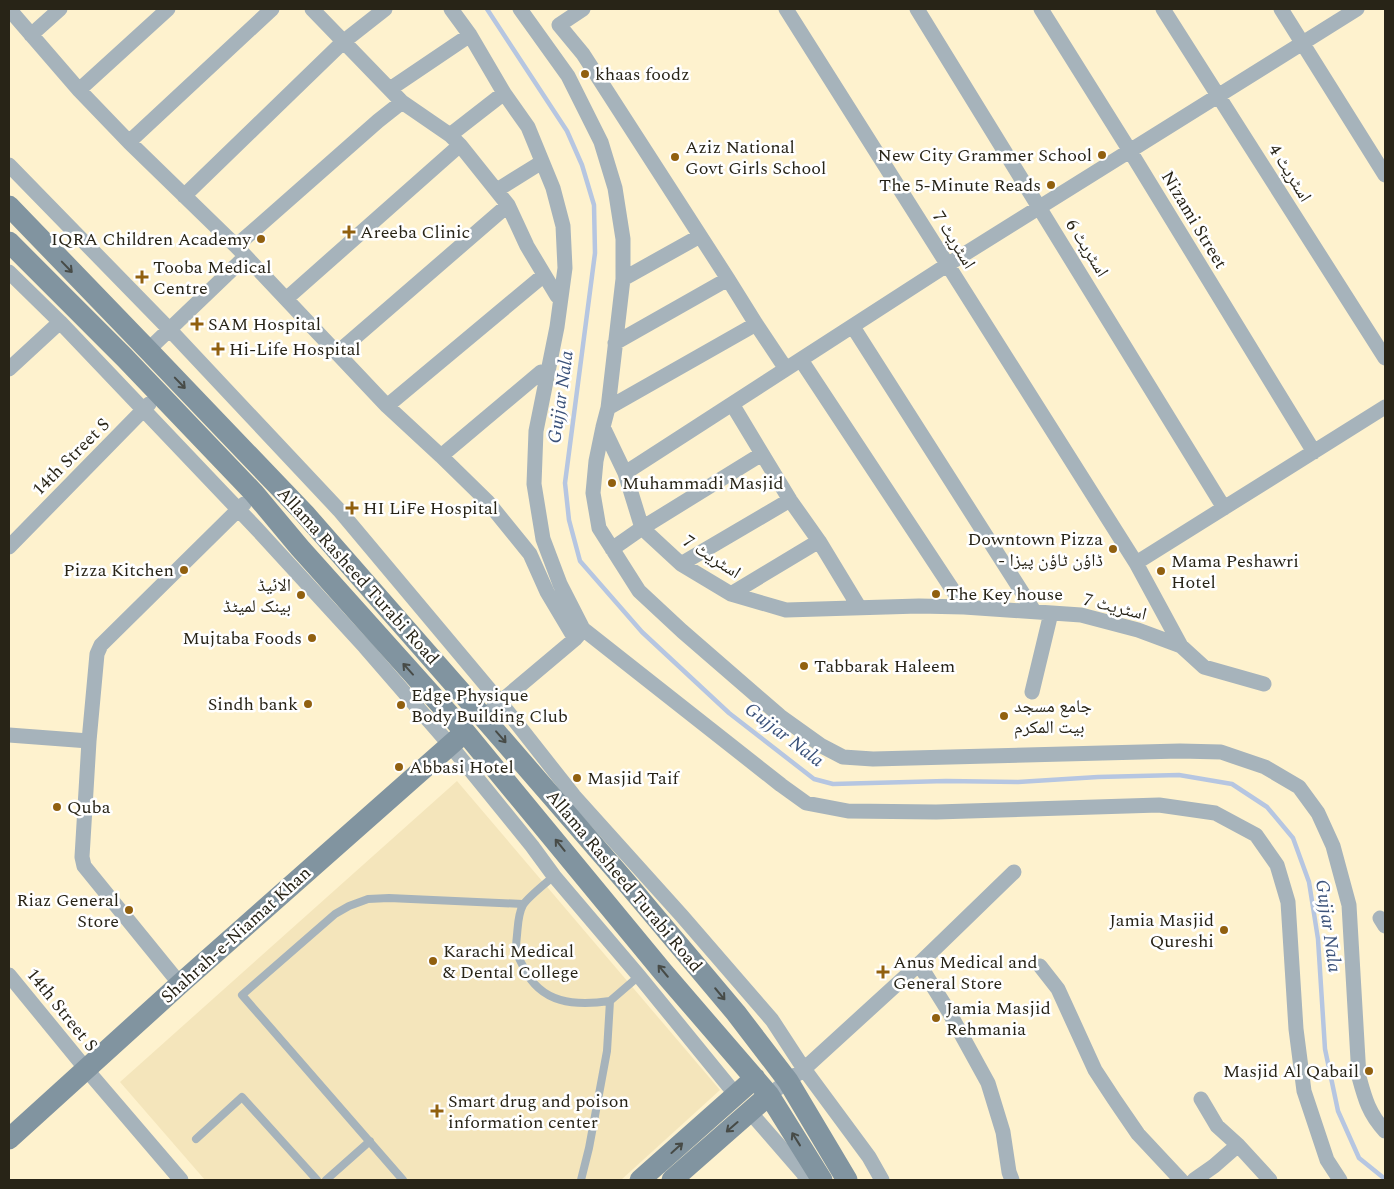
<svg xmlns="http://www.w3.org/2000/svg" width="1394" height="1189" font-family="Spectral,'Noto Naskh Arabic',serif">
	<style>
		.built { fill: #f4e5bb }
		.lines { fill: none; stroke-linecap: round; stroke-linejoin: round }
		.stream { stroke: #b6c6e1; stroke-width: 4.5 }
		.service { stroke: #a6b3bb; stroke-width: 8 }
		.minor { stroke: #a6b3bb; stroke-width: 15 }
		.secondary { stroke: #8194a0; stroke-width: 21 }
		.oneway { stroke: #474b47 }
		.poi-dot { fill: #91600f; stroke: #fff; stroke-width: 2 }
		.labels { text-anchor: middle; dominant-baseline: central; stroke-width: 5; stroke-linejoin: round; paint-order: stroke }
		.poi-label { font-size: 18px; fill: #282417; stroke: #fff; text-anchor: start }
		.street-label { font-size: 18px; fill: #282417; stroke: #fff }
		.water-label { font-size: 19px; font-style: italic; fill: #3b527a; stroke: #fff }
	</style>
	<rect width="100%" height="100%" fill="#fef2ce"/>
	<path class="built" d="M457,781L720,1090L621,1180H205L120,1082Z"/>
	<g class="lines">
		<path class="stream" d="M487,9L567,131L582,165L594,205L595,253L565,483L569,520L580,561L642,632L729,713L814,779L833,784L946,781L1018,782L1098,777L1179,775L1232,784L1267,807L1293,838L1309,882L1318,939L1325,1049L1338,1111L1359,1158L1385,1179"/>
		<path class="service" d="M554,876C547,882 527,898 523,905C518,914 518,925 517,935C515,952 516,953 524,968C541,1004 575,1006 610,1001
			M196,1139L242,1097L317,1180
			M326,1180L370,1141
			M403,1180L242,995L335,914L349,906L368,899L389,898L523,904
			M581,1180L589,1148L607,1051L610,1001L639,976"/>
		<path class="minor" d="M9,9L79,90L129,142L236,246L387,406L441,456L487,501L530,554L547,592L575,639
			M312,9L402,102L450,135L460,145L508,205L527,246L557,296H561
			M451,9L470,35L504,93L528,127L553,188L563,226L565,268L557,327L536,431L534,484L543,539L560,584L583,629L781,785L806,803L848,811L936,812L1159,805L1215,813L1256,835L1277,865L1288,902L1296,1029L1304,1091L1327,1160L1340,1180
			M520,9L568,76L601,142L615,188L623,239V279L608,408L603,427L625,473L642,528L681,564L731,594L786,610L919,606L964,607L1081,615L1138,630L1181,646L1204,667L1264,684
			M583,9L559,25L583,54L728,279L756,324L786,369
			M786,9L1136,563L1181,646
			M917,9L1224,508
			M1041,9L1130,151L1314,452
			M1163,9L1385,358
			M1281,9L1385,175
			M31,35L60,9
			M390,89L470,35
			M79,90L168,9
			M450,135L504,93
			M129,142L272,9
			M9,165L170,330L339,510L500,702L574,796L682,916L772,1020L804,1069L869,1157L882,1180
			M497,190L542,162
			M184,196L343,42L385,9
			M236,246L378,121L402,102
			M9,272L60,322L256,528L365,647L450,745L532,846L554,876L639,976L736,1095
			M623,279L700,236
			M286,299L460,145
			M853,327L1034,611
			M615,343L728,279
			M148,350L245,257
			M337,353L508,205
			M801,360L964,607
			M9,369L60,322
			M732,404L790,500L819,541L859,607
			M387,406L544,275
			M608,408L756,324
			M603,427L596,461L593,493L599,528L639,591L682,631L780,716L822,746L843,757L873,759L1180,751L1221,752L1265,767L1299,787L1318,813L1333,846L1349,905L1359,1077C1365,1099 1369,1114 1385,1131
			M441,456L541,372L547,374
			M625,473L947,265L1357,9
			M9,547L149,404
			M612,549L642,528L762,454
			M1136,563L1385,407
			M681,564L790,500
			M731,594L819,541
			M1032,692L1051,613
			M493,708L575,639L581,632
			M9,735L89,741
			M1380,918L1385,926
			M919,964L949,1012L988,1083L1003,1132L1009,1172L1012,1180
			M1040,966L1058,989L1095,1070L1114,1099L1138,1134L1181,1180
			M9,975L86,1069L181,1180
			M180,984L84,866L82,857L89,741L97,654L101,645L244,504
			M769,1095L804,1069L919,964L1014,872
			M1201,1099L1217,1126L1238,1145L1270,1180
			M750,1112L803,1173L807,1180
			M1194,1180L1214,1166L1238,1145"/>
		<path class="secondary" d="M9,206L148,350L305,514L483,717L625,881L736,1013L788,1081L847,1180
			M9,242L124,357L254,493L300,548L465,732L663,972L769,1095L822,1180
			M9,1139L180,984L465,732
			M640,1180L755,1078
			M672,1180L769,1095"/>
	</g>
	<defs><path id="oneway-shaft" d="M-6 0H5M1.5-3L5.5 0L1.5 3" fill="none" stroke-width="1.6" stroke-linecap="round" stroke-linejoin="round" transform="scale(1.25)"/></defs>
	<g class="oneway">
		<use href="#oneway-shaft" transform="translate(67 267) rotate(46)"/>
		<use href="#oneway-shaft" transform="translate(180 383) rotate(46)"/>
		<use href="#oneway-shaft" transform="translate(408 669) rotate(-132)"/>
		<use href="#oneway-shaft" transform="translate(501 737) rotate(49)"/>
		<use href="#oneway-shaft" transform="translate(560 845) rotate(-129)"/>
		<use href="#oneway-shaft" transform="translate(663 971) rotate(-130)"/>
		<use href="#oneway-shaft" transform="translate(720 994) rotate(50)"/>
		<use href="#oneway-shaft" transform="translate(732 1127) rotate(139)"/>
		<use href="#oneway-shaft" transform="translate(796 1139) rotate(-122)"/>
		<use href="#oneway-shaft" transform="translate(677 1148) rotate(-42)"/>
	</g>
	<g class="poi-dot">
		<circle cx="585" cy="74" r="5"/>
		<circle cx="1102" cy="155" r="5"/>
		<circle cx="675" cy="157" r="5"/>
		<circle cx="1051" cy="185" r="5"/>
		<path d="M346.5 224.5h5v5h5v5h-5v5h-5v-5h-5v-5h5z"/>
		<circle cx="261" cy="239" r="5"/>
		<path d="M139.5 269.5h5v5h5v5h-5v5h-5v-5h-5v-5h5z"/>
		<path d="M194.5 316.5h5v5h5v5h-5v5h-5v-5h-5v-5h5z"/>
		<path d="M215.5 341.5h5v5h5v5h-5v5h-5v-5h-5v-5h5z"/>
		<circle cx="612" cy="483" r="5"/>
		<path d="M349.5 500.5h5v5h5v5h-5v5h-5v-5h-5v-5h5z"/>
		<circle cx="1113" cy="549" r="5"/>
		<circle cx="184" cy="570" r="5"/>
		<circle cx="1161" cy="571" r="5"/>
		<circle cx="936" cy="594" r="5"/>
		<circle cx="301" cy="595" r="5"/>
		<circle cx="312" cy="638" r="5"/>
		<circle cx="804" cy="666" r="5"/>
		<circle cx="308" cy="704" r="5"/>
		<circle cx="401" cy="705" r="5"/>
		<circle cx="1004" cy="716" r="5"/>
		<circle cx="399" cy="767" r="5"/>
		<circle cx="577" cy="778" r="5"/>
		<circle cx="57" cy="807" r="5"/>
		<circle cx="129" cy="910" r="5"/>
		<circle cx="1224" cy="930" r="5"/>
		<circle cx="433" cy="961" r="5"/>
		<path d="M880.5 964.5h5v5h5v5h-5v5h-5v-5h-5v-5h5z"/>
		<circle cx="936" cy="1018" r="5"/>
		<circle cx="1369" cy="1071" r="5"/>
		<path d="M434.5 1103.5h5v5h5v5h-5v5h-5v-5h-5v-5h5z"/>
	</g>
	<g class="labels">
		<g class="poi-label">
			<text x="595" y="74">khaas foodz</text>
			<text x="685" y="147">Aziz National<tspan x="685" dy="21">Govt Girls School</tspan></text>
			<text x="1092" y="155" text-anchor="end">New City Grammer School</text>
			<text x="1041" y="185" text-anchor="end">The 5-Minute Reads</text>
			<text x="360" y="232">Areeba Clinic</text>
			<text x="251" y="239" text-anchor="end">IQRA Children Academy</text>
			<text x="153" y="267">Tooba Medical<tspan x="153" dy="21">Centre</tspan></text>
			<text x="208" y="324">SAM Hospital</text>
			<text x="229" y="349">Hi-Life Hospital</text>
			<text x="622" y="483">Muhammadi Masjid</text>
			<text x="363" y="508">HI LiFe Hospital</text>
			<text x="1103" y="539" text-anchor="end">Downtown Pizza<tspan x="1103" dy="21">- ڈاؤن ٹاؤن پیزا</tspan></text>
			<text x="1171" y="561">Mama Peshawri<tspan x="1171" dy="21">Hotel</tspan></text>
			<text x="174" y="570" text-anchor="end">Pizza Kitchen</text>
			<text x="291" y="585" text-anchor="end">الائیڈ<tspan x="291" dy="21">بینک لمیٹڈ</tspan></text>
			<text x="946" y="594">The Key house</text>
			<text x="302" y="638" text-anchor="end">Mujtaba Foods</text>
			<text x="814" y="666">Tabbarak Haleem</text>
			<text x="411" y="695">Edge Physique<tspan x="411" dy="21">Body Building Club</tspan></text>
			<text x="298" y="704" text-anchor="end">Sindh bank</text>
			<text x="1014" y="706">جامع مسجد<tspan x="1014" dy="21">بیت المکرم</tspan></text>
			<text x="409" y="767">Abbasi Hotel</text>
			<text x="587" y="778">Masjid Taif</text>
			<text x="67" y="807">Quba</text>
			<text x="119" y="900" text-anchor="end">Riaz General<tspan x="119" dy="21">Store</tspan></text>
			<text x="1214" y="920" text-anchor="end">Jamia Masjid<tspan x="1214" dy="21">Qureshi</tspan></text>
			<text x="443" y="951">Karachi Medical<tspan x="443" dy="21">&amp; Dental College</tspan></text>
			<text x="893" y="962">Anus Medical and<tspan x="893" dy="21">General Store</tspan></text>
			<text x="946" y="1008">Jamia Masjid<tspan x="946" dy="21">Rehmania</tspan></text>
			<text x="1359" y="1071" text-anchor="end">Masjid Al Qabail</text>
			<text x="448" y="1101">Smart drug and poison<tspan x="448" dy="21">information center</tspan></text>
		</g>
		<g class="street-label">
			<text transform="translate(1290 173) rotate(58)">اسٹریٹ 4</text>
			<text transform="translate(1194 220) rotate(59)">Nizami Street</text>
			<text transform="translate(954 240) rotate(58)">اسٹریٹ 7</text>
			<text transform="translate(1087 248) rotate(58)">اسٹریٹ 6</text>
			<text transform="translate(71 457) rotate(-45)">14th Street S</text>
			<text transform="translate(712 557) rotate(33)">اسٹریٹ 7</text>
			<text transform="translate(358 576) rotate(48)">Allama Rasheed Turabi Road</text>
			<text transform="translate(1115 607) rotate(14)">اسٹریٹ 7</text>
			<text transform="translate(624 881) rotate(50)">Allama Rasheed Turabi Road</text>
			<text transform="translate(236 935) rotate(-42)">Shahrah-e-Niamat Khan</text>
			<text transform="translate(62 1010) rotate(51)">14th Street S</text>
		</g>
		<g class="water-label">
			<text transform="translate(561 397) rotate(-82)">Gujjar Nala</text>
			<text transform="translate(784 735) rotate(37)">Gujjar Nala</text>
			<text transform="translate(1328 926) rotate(82)">Gujjar Nala</text>
		</g>
	</g>
	<rect width="1394" height="1189" fill="none" stroke="#282417" stroke-width="20"/>
</svg>
